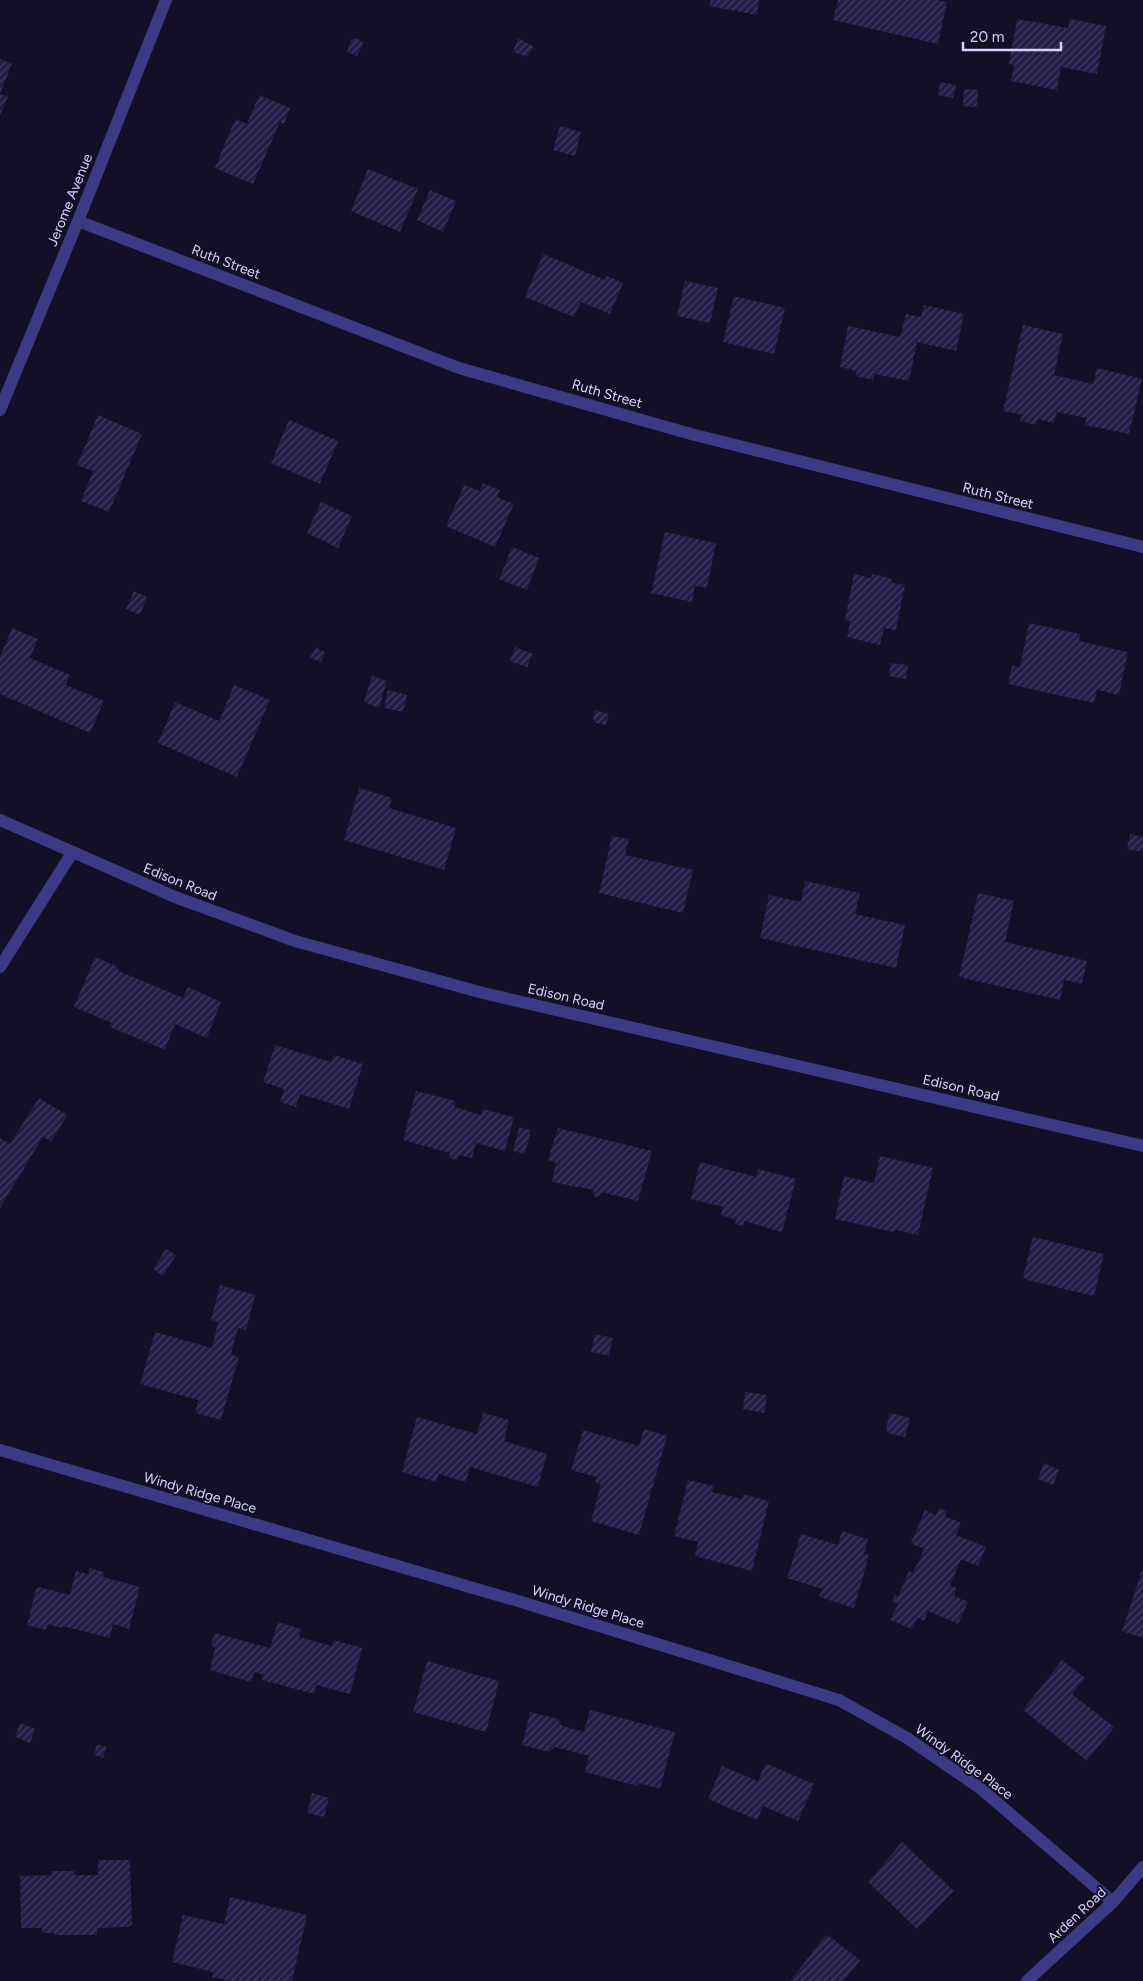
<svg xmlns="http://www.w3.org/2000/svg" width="1143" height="1981" font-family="Figtree,sans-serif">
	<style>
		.building { fill: url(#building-hatch) }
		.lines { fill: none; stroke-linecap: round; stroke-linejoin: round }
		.minor { stroke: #3d3a85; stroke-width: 12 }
		.labels { text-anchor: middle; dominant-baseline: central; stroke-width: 4; stroke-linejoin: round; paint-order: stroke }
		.street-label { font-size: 14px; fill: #d9d4ff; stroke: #130f26 }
	</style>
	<defs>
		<pattern id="building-hatch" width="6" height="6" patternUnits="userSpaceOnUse" patternTransform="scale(1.25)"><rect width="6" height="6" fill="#241b47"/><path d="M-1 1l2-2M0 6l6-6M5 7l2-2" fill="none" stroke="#433b63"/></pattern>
	</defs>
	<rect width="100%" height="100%" fill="#130f26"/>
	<path class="building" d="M711,0H759L757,15L709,6Z
		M838,0H937L947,2L938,44L833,20Z
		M1017,19L1068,28L1070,19L1106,26L1097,74L1061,67L1057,90L1011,81L1014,65L1009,64Z
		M356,38L364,43L357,56L347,52L351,40Z
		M518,38L534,47L527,57L513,52Z
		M0,59L12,64L0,94Z
		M940,82L956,85L953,98L938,95Z
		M964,89L978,90L977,107L963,106Z
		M0,94L8,97L0,115Z
		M259,95L290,108L284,124L280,122L253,184L215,168L235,119L247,124Z
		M560,126L581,132L575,156L553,150Z
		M368,169L418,189L400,232L351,211Z
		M430,190L456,201L443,232L417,220Z
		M543,254L605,280L607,276L623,283L610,314L581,302L574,317L525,297Z
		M685,281L718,288L710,323L677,316Z
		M734,296L785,308L774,354L723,342Z
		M924,305L964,314L956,351L917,342L909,381L875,374L873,380L856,376L857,371L840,367L848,326L900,337L906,314L921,317Z
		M1023,325L1063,334L1054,375L1093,384L1097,368L1142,379L1129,434L1085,425L1086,418L1057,412L1054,423L1038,419L1036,425L1020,421L1022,415L1003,411Z
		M98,415L142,434L109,512L81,501L93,471L77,465Z
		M289,420L338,441L320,484L271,463Z
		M483,483L500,490L497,497L514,504L495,547L446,526L464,485L480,491Z
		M321,502L352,516L338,548L307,533Z
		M665,532L716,543L707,588L695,586L692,602L651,593Z
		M512,547L539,558L527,590L499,579Z
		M854,574L871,578L872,574L891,578L892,583L905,585L896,630L884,628L880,645L847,637L850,621L845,620Z
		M134,591L147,597L140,615L126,609Z
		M1029,623L1080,634L1079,641L1128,652L1119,695L1097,690L1094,703L1008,684L1012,665L1020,667Z
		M12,628L38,639L30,658L70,675L66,685L104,701L90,733L0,694V657Z
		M315,647L325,652L321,662L310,658Z
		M515,647L533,654L527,667L510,661Z
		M891,663L908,665L906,679L889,676Z
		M372,676L387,681L379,708L364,702Z
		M234,685L270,700L237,777L158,743L175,702L219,721Z
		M388,690L407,695L403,712L384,708Z
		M595,710L609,714L606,725L596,723L593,719Z
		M359,788L392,798L389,808L456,828L444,870L344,840Z
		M1130,834L1143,837V852L1127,849Z
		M612,836L629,839L625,855L693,870L683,913L599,893Z
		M805,881L860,893L855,914L905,925L896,968L760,938L769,895L801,902Z
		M978,893L1014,901L1005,942L1087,961L1082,984L1064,980L1060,1000L959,977Z
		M95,957L116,966L119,971L183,998L188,987L221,1002L207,1038L175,1024L165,1050L110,1027L112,1023L74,1007Z
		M275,1045L331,1062L334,1055L363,1064L349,1109L300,1094L296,1107L280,1102L284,1089L263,1082Z
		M416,1091L456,1101L454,1107L481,1115L483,1109L514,1117L505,1151L476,1143L472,1158L458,1155L457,1160L449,1158L450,1153L403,1140Z
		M39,1098L67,1115L51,1142L43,1137L0,1208V1138L10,1144Z
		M519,1127L531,1130L525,1154L513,1151Z
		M558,1128L652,1151L638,1201L602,1192L599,1196L594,1197L593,1190L552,1182L556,1163L548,1160Z
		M880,1156L933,1168L918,1235L896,1230L893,1232L835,1219L844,1176L874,1183Z
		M700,1162L756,1177L758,1169L796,1179L782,1232L744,1221L743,1226L735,1224L736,1220L721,1215L723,1207L691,1199Z
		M1033,1237L1104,1254L1094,1296L1027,1280L1023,1277Z
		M166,1249L176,1255L163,1276L153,1269Z
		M220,1285L255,1295L246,1330L238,1328L231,1354L239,1357L221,1420L195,1413L198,1400L140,1384L155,1332L212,1348L218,1322L211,1320Z
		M595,1334L613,1338L609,1356L591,1352Z
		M745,1392L767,1395L764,1413L743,1409Z
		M483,1413L509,1420L504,1441L547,1454L538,1487L470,1467L466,1482L439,1474L436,1482L402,1472L417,1417L477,1434Z
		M890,1413L910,1418L905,1437L888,1433L886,1428Z
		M644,1429L667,1436L639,1535L591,1521L601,1484L595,1482L597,1477L571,1470L583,1430L639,1446Z
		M1044,1463L1059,1470L1053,1485L1038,1479Z
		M688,1480L714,1486L712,1492L742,1499L743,1494L769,1501L752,1571L695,1556L698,1542L674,1536Z
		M939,1508L947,1511L945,1516L961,1523L956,1535L986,1547L978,1566L961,1559L950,1585L957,1588L954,1596L968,1602L958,1624L928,1611L924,1621L917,1618L912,1629L890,1620L898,1604L892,1601L895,1595L898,1596L909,1571L913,1573L924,1549L911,1543L925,1510L936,1515Z
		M842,1531L868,1539L864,1554L869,1555L854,1608L819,1597L822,1589L787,1578L801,1534L838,1545Z
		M1143,1567V1638L1122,1631Z
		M89,1568L104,1572L103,1577L140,1587L129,1629L113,1624L110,1638L63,1626L62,1628L48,1624L46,1630L27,1625L36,1589L39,1587L70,1595L76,1571L88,1574Z
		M278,1622L301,1629L299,1637L332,1646L334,1640L362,1648L350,1694L316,1685L314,1694L262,1680L263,1675L254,1672L251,1682L210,1670L215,1647L211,1646L214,1633L270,1648Z
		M1062,1660L1085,1678L1072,1694L1114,1727L1087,1761L1023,1710Z
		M427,1661L499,1681L486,1732L413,1712Z
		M590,1710L675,1732L660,1789L638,1783L637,1786L585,1772L589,1756L555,1747L549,1752L522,1745L530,1712L558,1719L562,1726L584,1732Z
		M20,1723L35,1729L30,1743L15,1737Z
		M97,1744L107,1747L103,1758L94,1755Z
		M767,1764L814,1784L798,1821L763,1806L757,1820L708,1799L722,1766L758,1781L765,1765Z
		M312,1793L329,1798L324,1817L307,1813Z
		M902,1842L954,1891L917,1929L868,1882Z
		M98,1860H130L132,1925L128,1927L97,1928V1935H54V1933H42V1928H21L20,1876L52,1875V1871H75L74,1875H98Z
		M230,1897L307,1915L292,1981H228L212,1977L213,1972L172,1962L183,1915L224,1924Z
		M828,1935L860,1960L844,1981H790L825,1936Z"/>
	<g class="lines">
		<path class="minor" d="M78,221L459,368L691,434L1143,547
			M0,410L78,221L166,0
			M0,820L175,897L295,941L483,993L1143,1146
			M0,967L72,853
			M0,1450L518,1601L839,1700L907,1738L980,1788L1113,1902
			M1027,1981L1113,1902L1143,1867"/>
	</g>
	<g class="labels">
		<g class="street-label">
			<text transform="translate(70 200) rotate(-68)">Jerome Avenue</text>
			<text transform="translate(226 262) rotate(21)">Ruth Street</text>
			<text transform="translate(607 394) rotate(16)">Ruth Street</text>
			<text transform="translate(998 496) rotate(14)">Ruth Street</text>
			<text transform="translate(180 882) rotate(22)">Edison Road</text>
			<text transform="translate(566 997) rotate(13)">Edison Road</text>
			<text transform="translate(961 1088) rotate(13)">Edison Road</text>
			<text transform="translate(200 1493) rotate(16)">Windy Ridge Place</text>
			<text transform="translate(588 1607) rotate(17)">Windy Ridge Place</text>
			<text transform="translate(964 1762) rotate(36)">Windy Ridge Place</text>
			<text transform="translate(1077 1915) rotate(-43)">Arden Road</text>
		</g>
	</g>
	<path d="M963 42v8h98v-8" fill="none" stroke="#d9d4ff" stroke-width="2.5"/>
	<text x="970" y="42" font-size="15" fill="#d9d4ff" stroke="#130f26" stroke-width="4" paint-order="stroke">20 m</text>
</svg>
